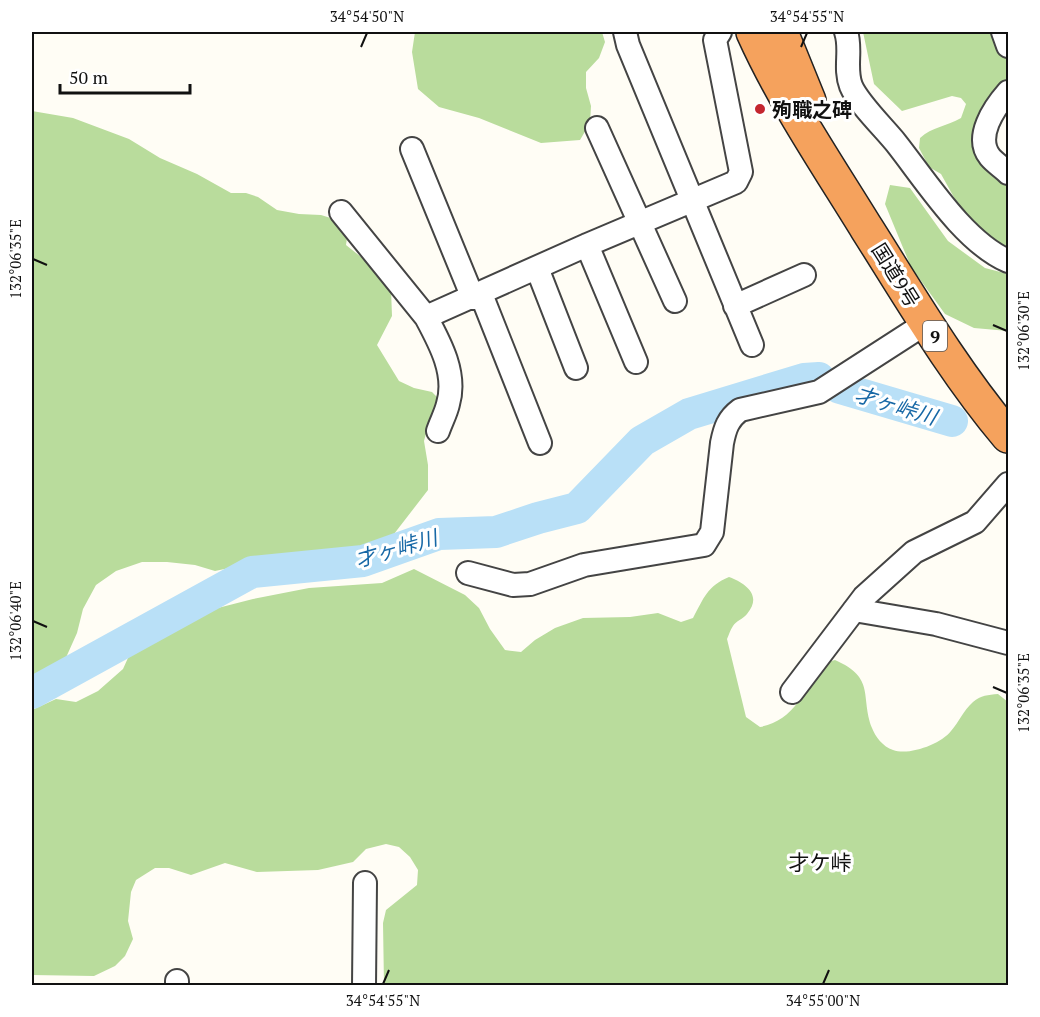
<svg xmlns="http://www.w3.org/2000/svg" width="1040" height="1017" font-family="'PT Serif','Noto Sans JP',serif">
	<style>
		.forest { fill: #b9dc9c }
		.lines { fill: none; stroke-linecap: round; stroke-linejoin: round }
		.river { stroke: #b9e0f7; stroke-width: 32 }
		.minor-casing { stroke: #444; stroke-width: 26 }
		.highway-casing { stroke: #222; stroke-width: 36 }
		.minor { stroke: #fff; stroke-width: 22 }
		.highway { stroke: #f5a25d; stroke-width: 33 }
		.ticks { fill: none; stroke: #111; stroke-width: 2 }
		.poi-dot { fill: #c4262e; stroke: #fff; stroke-width: 2 }
		.labels { text-anchor: middle; dominant-baseline: central; stroke-width: 6; stroke-linejoin: round; paint-order: stroke }
		.shield { fill: #fff; stroke: #585858; stroke-width: 1.5 }
		.shield-label { font-size: 18px; font-weight: bold; fill: #111 }
		.poi-label { font-size: 20px; font-weight: bold; fill: #111; stroke: #fff; text-anchor: start }
		.street-label { font-size: 20px; fill: #111; stroke: #fff }
		.water-label { font-size: 21px; font-style: italic; fill: #1768a6; stroke: #fff }
		.neighbourhood-label { font-size: 21px; fill: #111; stroke: #fff }
		.neatline { fill: none; stroke: #111; stroke-width: 2 }
		.ticks-label { font-size: 15px; text-anchor: middle; fill: #111 }
	</style>
	<rect width="100%" height="100%" fill="#fffdf5"/>
	<path class="forest" d="M415,32H602L605,42L599,58L586,72V88L591,106L590,123L580,140L541,143L479,118L439,107L418,89L412,52Z
		M863,32H996C1004,51 1013,67 1004,88L984,162L1008,187V256L961,210L941,174L929,167L919,148L920,138C932,127 947,126 961,118L966,104L961,98L952,96L902,111L874,84Z
		M32,111L73,118L129,139L160,158L197,174L231,193H246L258,197L277,210L299,214L321,215L337,220L348,231L346,245L371,265L391,289L392,316L377,345L399,381L414,388L432,392L441,401L439,413L429,422L424,441L428,465V490L394,534L370,543L344,559L296,561L252,558L234,567L215,571L195,565L167,562H142L116,571L96,585L83,609L77,633L64,662L49,675L32,678Z
		M890,185L910,188L948,241L985,268L1008,274V331L974,328L945,314L911,267L885,204Z
		M414,569L465,595L479,608L490,629L505,650L521,652L535,640L555,628L583,618L630,617L658,613L681,622L693,618C704,598 707,586 729,577C745,583 763,595 747,614C743,619 736,621 733,626C730,630 729,635 727,639L746,717L760,727C793,721 806,691 821,664L835,660C876,678 860,696 872,728C875,736 883,747 893,750C909,756 941,744 951,731C959,722 963,711 973,702C981,695 988,695 998,694L1008,702V985H384L383,923L386,910L417,885L418,870L410,857L399,847L386,844L366,849L353,862L318,870L257,872L225,863L191,875L169,868H155L136,880L131,892L128,921L133,939L125,956L115,966L94,976L32,975V710L56,699L76,702L98,691L123,669L132,649L166,628L210,610L253,599L309,588L382,583Z"/>
	<g class="lines">
		<path class="river" d="M840,388L952,421
			M32,693L252,572L363,561L439,534L496,532L538,518L577,508L642,441L689,414L804,379L819,378"/>
		<defs>
			<path id="minor" d="M625,32L628,45L752,345
				M846,32C852,49 844,68 851,86C858,103 884,128 896,143C926,181 964,242 1008,261
				M1003,32L1008,46
				M1008,92C994,108 974,137 990,157C995,163 1003,168 1008,173
				M597,128L675,301
				M412,149L473,298
				M341,212L426,317C440,343 457,374 448,404C446,413 441,422 438,431
				M587,245L636,362
				M537,268L576,368
				M481,294L540,443
				M735,306L804,275
				M426,317L587,245L736,182L741,172L715,40L720,32
				M468,573L513,585L530,584L584,565L704,545L712,532L722,443C725,428 728,419 740,410L819,392L926,323
				M854,610L936,624L1008,643
				M792,692L864,597L914,552L975,522L1008,484
				M177,981V986
				M364,986L365,883"/>
			<path id="highway" d="M753,32C784,101 827,164 867,229C912,300 954,372 1008,436
				M781,32L809,101"/>
		</defs>
		<use href="#minor" class="minor-casing"/>
		<use href="#highway" class="highway-casing"/>
		<use href="#minor" class="minor"/>
		<use href="#highway" class="highway"/>
	</g>
	<path class="ticks" d="M361,47L367,33M801,47L807,33M33,259L47,265M993,325L1007,331M33,621L47,627M993,687L1007,693M383,984L389,970M823,984L829,970"/>
	<circle class="poi-dot" cx="760" cy="109" r="6"/>
	<g class="labels">
		<rect class="shield" x="923" y="321" width="24" height="30" rx="4.5"/>
		<g class="shield-label">
			<text x="935" y="336">9</text>
		</g>
		<g class="poi-label">
			<text x="772" y="109">殉職之碑</text>
		</g>
		<g class="street-label">
			<text transform="translate(896 275) rotate(58)">国道9号</text>
		</g>
		<g class="water-label">
			<text transform="translate(896 405) rotate(17)">才ヶ峠川</text>
			<text transform="translate(396 548) rotate(-16)">才ヶ峠川</text>
		</g>
		<g class="neighbourhood-label">
			<text x="820" y="862">才ケ峠</text>
		</g>
	</g>
	<rect width="1040" height="1017" fill="none" stroke="#ffffff" stroke-width="66"/>
	<path d="M60 84v9h130v-9" fill="none" stroke="#111111" stroke-width="3"/>
	<text x="69" y="84" font-size="18" fill="#111111" stroke="#ffffff" stroke-width="4.5" paint-order="stroke">50 m</text>
	<rect x="33" y="33" width="974" height="951" class="neatline"/>
	<g class="ticks-label">
		<text x="367" y="22">34°54'50"N</text>
		<text x="807" y="22">34°54'55"N</text>
		<text transform="translate(16 259) rotate(-90)" y="5">132°06'35"E</text>
		<text transform="translate(1024 331) rotate(-90)" y="5">132°06'30"E</text>
		<text transform="translate(16 621) rotate(-90)" y="5">132°06'40"E</text>
		<text transform="translate(1024 693) rotate(-90)" y="5">132°06'35"E</text>
		<text x="383" y="1006">34°54'55"N</text>
		<text x="823" y="1006">34°55'00"N</text>
	</g>
</svg>
